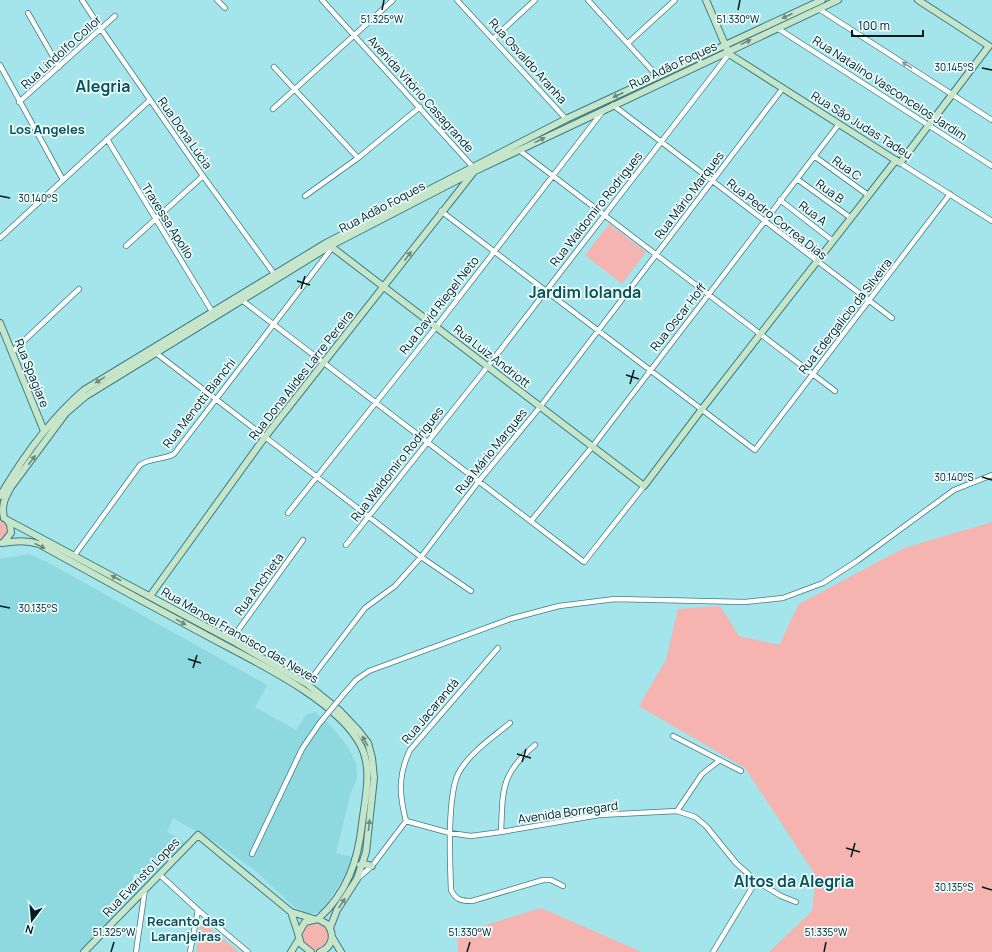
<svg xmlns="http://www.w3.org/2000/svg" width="992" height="952" font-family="Manrope,sans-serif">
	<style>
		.built { fill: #8ed8e0 }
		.green { fill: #f5b4af }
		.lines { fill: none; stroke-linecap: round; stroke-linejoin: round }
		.street-casing { stroke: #3e7d84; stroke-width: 6 }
		.secondary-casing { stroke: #3e7d84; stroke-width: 8 }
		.street { stroke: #fff; stroke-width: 4.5 }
		.secondary { stroke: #c7e5c8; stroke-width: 6 }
		.street-bridge-casing { stroke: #3e7d84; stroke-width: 6; stroke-linecap: butt }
		.street-bridge { stroke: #fff; stroke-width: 4.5 }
		.oneway { fill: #6e8a7c }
		.oneway2 { fill: #8d989a }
		.ticks { fill: none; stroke: #021b1e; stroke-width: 1.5 }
		.labels { text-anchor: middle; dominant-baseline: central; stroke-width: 3.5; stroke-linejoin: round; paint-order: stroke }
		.street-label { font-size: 12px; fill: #021b1e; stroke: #eafcfe }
		.neighbourhood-label { font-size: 13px; font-weight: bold; fill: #085258; stroke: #eafcfe }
		.district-label { font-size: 16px; font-weight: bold; fill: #085258; stroke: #eafcfe }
		.ticks-label { font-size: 10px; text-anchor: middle; fill: #021b1e; stroke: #eafcfe; stroke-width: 3.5; stroke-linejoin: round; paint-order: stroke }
	</style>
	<rect width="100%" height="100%" fill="#a4e4eb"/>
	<path class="built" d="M29,554L49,563L267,685L255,707L296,730L306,715L315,712L329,724L348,747L356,763L357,778L350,795L336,853L352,857L349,869L322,911L315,913H306L295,908L258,873L218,844L173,818L167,832L189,844L82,952H0V559Z"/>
	<path class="green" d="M609,224L646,252L622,284L585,255Z
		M0,521C6,523 8,528 8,534L0,542Z
		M992,522V952H769L812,911L816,876L745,768L639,706L666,660L678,609L720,606L739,636L779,645L799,604L904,548Z
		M541,908L642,952H458L457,934Z
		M202,921L239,952H196Z
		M301 936a14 14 0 1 1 28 0a14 14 0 1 1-28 0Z"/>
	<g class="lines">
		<defs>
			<path id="street" d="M82,0L101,29L203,176L275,275
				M217,0L225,8
				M322,0L472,166
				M457,0L566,119
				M588,0L658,77
				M819,9L992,120
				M28,13L59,67
				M777,28L992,166
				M494,38L535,0
				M628,43L675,0
				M0,65L63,180
				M274,67L358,158
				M19,102L115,16
				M613,105L892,318
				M273,109L393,0
				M107,139L213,313
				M519,150L835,391
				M814,156L868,195
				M900,163L992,221
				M797,179L851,218
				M305,196L358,158L420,107
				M780,200L833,241
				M441,211L755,450L950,194
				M0,238L150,100
				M126,246L203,176
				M243,301L584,562L644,486
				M12,352L79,289
				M156,353L421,557L471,591
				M288,513L436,327L603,111
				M531,521L592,447L839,124
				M346,545L488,366L729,54
				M74,556L140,465C150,458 163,460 174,454L332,248
				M231,640L303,540
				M307,684L365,608L395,586L421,557L479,481L540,407L783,88
				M343,695L356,680L369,671L510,619L559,606L615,599L745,602L783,598L823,583L857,561L954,490L992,475
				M510,723C492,738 469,753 458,774C447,798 450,862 451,890C456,900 461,901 472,901L543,880H551L563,886
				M673,736L741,771
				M677,811L702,774L720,760
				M406,821L450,833L471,836L501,832L599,815L677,811L695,817L706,826L736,863L756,881L781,896L796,902
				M406,821C399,794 398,775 410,750L498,648
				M501,832C503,789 500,775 535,745
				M252,854L302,749L319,724
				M160,875L198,910L248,952
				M357,879L372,866L406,821
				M136,952L145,889
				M190,952L198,910
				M713,952L756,881"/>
			<path id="secondary" d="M706,0L729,54L900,163L989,46L918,0
				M329,245L644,486L702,409L896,160
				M0,323L44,431
				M0,496C23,457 49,420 84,390L326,243L566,119L822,0
				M4,518C1,505 5,498 11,487L66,413L86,396L330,246L475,171L838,0
				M7,520L231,640L307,684L339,710L358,730L368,743L372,758L374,778L366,852L357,879L337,910L330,928
				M2,543C16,541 26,540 39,544C93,574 146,603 200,632C247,658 337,698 361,746C373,769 365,799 362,824C358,861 347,893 318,919
				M3,543L11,533L10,524L7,520
				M150,596L265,437L473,173
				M360,865L364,864L372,866
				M291,912L298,933
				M332,937L341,952
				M84,952L198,835L291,912L314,919
				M291,952L299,939
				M311,952L301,944L298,934L305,922L318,919L327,924C335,934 333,947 320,952"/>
		</defs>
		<use href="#street" class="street-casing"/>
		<use href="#secondary" class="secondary-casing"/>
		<use href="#street" class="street"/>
		<use href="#secondary" class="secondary"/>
		<defs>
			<path id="street-bridge" d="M319,724L343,695"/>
		</defs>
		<use href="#street-bridge" class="street-bridge-casing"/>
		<use href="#street-bridge" class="street-bridge"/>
	</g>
	<defs><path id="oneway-solid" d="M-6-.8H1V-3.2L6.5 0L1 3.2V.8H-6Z"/></defs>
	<g class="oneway">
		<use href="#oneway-solid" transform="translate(787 16) rotate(155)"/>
		<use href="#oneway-solid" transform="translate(746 42) rotate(-26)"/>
		<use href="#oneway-solid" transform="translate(618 95) rotate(155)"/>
		<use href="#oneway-solid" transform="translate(540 140) rotate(-26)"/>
		<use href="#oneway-solid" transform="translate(408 256) rotate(-53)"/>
		<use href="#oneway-solid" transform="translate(100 380) rotate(149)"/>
		<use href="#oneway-solid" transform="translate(32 460) rotate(-53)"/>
		<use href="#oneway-solid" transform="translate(40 546) rotate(26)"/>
		<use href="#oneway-solid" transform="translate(116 578) rotate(-152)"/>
		<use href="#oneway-solid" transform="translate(181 622) rotate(29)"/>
		<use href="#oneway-solid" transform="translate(365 741) rotate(-120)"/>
		<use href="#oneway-solid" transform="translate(369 825) rotate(-84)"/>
		<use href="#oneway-solid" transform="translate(342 903) rotate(-57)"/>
	</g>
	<use class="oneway2" href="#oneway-solid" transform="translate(907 65) rotate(-147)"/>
	<path class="ticks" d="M382,10L384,0M738,10L740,0M982,68L992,70M0,196L10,198M297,281L310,285M301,289L305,276M626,375L639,379M630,384L634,370M982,477L992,480M0,606L10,608M188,659L201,663M193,668L197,655M517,754L531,758M522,762L526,749M846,848L860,852M851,857L855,843M982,887L992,890M111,952L114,942M467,952L470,942M824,952L826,942"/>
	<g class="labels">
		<g class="street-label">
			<text transform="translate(61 52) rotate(-42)">Rua Lindolfo Collor</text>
			<text transform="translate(528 61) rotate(48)">Rua Osvaldo Aranha</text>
			<text transform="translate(673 65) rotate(-25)">Rua Adão Foques</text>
			<text transform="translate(890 88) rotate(33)">Rua Natalino Vasconcelos Jardim</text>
			<text transform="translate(421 94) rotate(48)">Avenida Vitório Casagrande</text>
			<text transform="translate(862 125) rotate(32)">Rua São Judas Tadeu</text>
			<text transform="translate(185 133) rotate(55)">Rua Dona Lúcia</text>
			<text transform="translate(847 168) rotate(36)">Rua C</text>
			<text transform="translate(830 191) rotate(36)">Rua B</text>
			<text transform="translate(689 195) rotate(-53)">Rua Mário Marques</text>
			<text transform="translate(382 207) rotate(-28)">Rua Adão Foques</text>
			<text transform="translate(596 209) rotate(-52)">Rua Waldomiro Rodrigues</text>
			<text transform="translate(813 213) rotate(37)">Rua A</text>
			<text transform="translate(777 219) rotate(38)">Rua Pedro Correa Dias</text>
			<text transform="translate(168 221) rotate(58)">Travessa Apollo</text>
			<text transform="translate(439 305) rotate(-52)">Rua David Riegel Neto</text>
			<text transform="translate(845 316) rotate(-52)">Rua Edergalicio da Silveira</text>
			<text transform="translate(678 317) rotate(-52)">Rua Oscar Hoff</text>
			<text transform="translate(492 356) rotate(38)">Rua Luiz Andriott</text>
			<text transform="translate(32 373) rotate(68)">Rua Spagiare</text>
			<text transform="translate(301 375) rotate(-52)">Rua Dona Alides Larre Pereira</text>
			<text transform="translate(199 403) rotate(-52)">Rua Menotti Bianchi</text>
			<text transform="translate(491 451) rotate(-51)">Rua Mário Marques</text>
			<text transform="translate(397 464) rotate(-52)">Rua Waldomiro Rodrigues</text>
			<text transform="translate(259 584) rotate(-54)">Rua Anchieta</text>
			<text transform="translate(240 635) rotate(30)">Rua Manoel Francisco das Neves</text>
			<text transform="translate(430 711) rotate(-50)">Rua Jacarandá</text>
			<text transform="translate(568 812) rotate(-8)">Avenida Borregard</text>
			<text transform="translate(141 877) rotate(-46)">Rua Evaristo Lopes</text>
		</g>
		<g class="neighbourhood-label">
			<text x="47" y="129">Los Angeles</text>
			<text x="186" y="921">Recanto das<tspan x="186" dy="15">Laranjeiras</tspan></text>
		</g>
		<g class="district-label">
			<text x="103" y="86">Alegria</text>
			<text x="585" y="292">Jardim Iolanda</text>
			<text x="794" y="881">Altos da Alegria</text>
		</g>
	</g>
	<g class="ticks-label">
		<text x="382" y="23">51.325°W</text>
		<text x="738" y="23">51.330°W</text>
		<text x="954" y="71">30.145°S</text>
		<text x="38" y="202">30.140°S</text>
		<text x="954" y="481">30.140°S</text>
		<text x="38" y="612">30.135°S</text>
		<text x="954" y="891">30.135°S</text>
		<text x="114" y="936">51.325°W</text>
		<text x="470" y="936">51.330°W</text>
		<text x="826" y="936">51.335°W</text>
	</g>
	<g transform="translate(32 920) rotate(196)" stroke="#eafcfe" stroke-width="3" paint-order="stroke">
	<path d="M0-3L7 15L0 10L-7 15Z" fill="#021b1e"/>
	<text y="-6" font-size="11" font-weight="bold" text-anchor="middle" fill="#021b1e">N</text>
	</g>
	<path d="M852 30v6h71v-6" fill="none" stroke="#021b1e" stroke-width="2"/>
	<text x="858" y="30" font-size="12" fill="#021b1e" stroke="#eafcfe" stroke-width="3" paint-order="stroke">100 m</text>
</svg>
